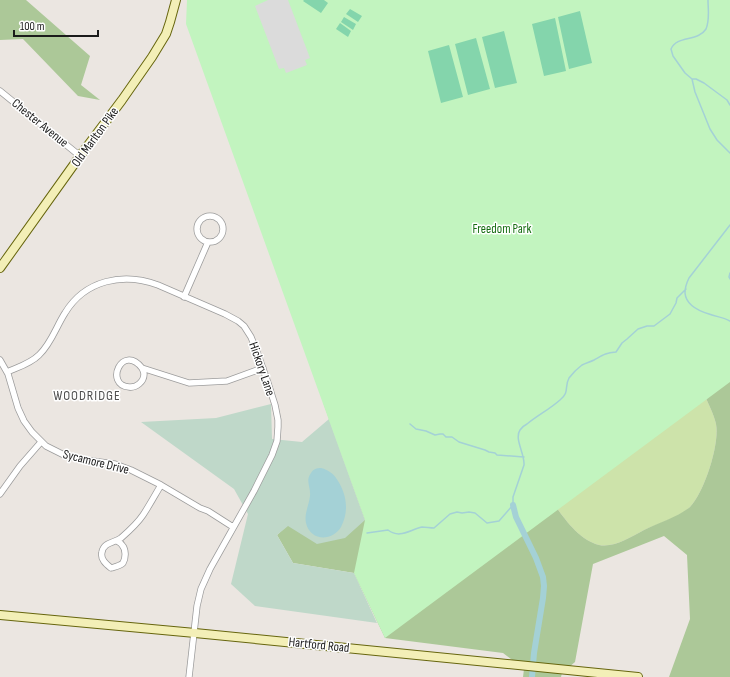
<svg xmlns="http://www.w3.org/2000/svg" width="730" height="677" font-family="'Sofia Sans Condensed',sans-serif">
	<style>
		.grass { fill: #cde3aa }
		.forest { fill: #acc898; fill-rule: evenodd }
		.wetland { fill: #bfd8c9 }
		.park { fill: #c2f4bf }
		.pitch { fill: #84d5ac }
		.parking { fill: #dbdbdb }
		.water { fill: #a4d1d6 }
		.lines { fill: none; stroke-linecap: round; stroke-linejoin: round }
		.stream { stroke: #a4d1d6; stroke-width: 1.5 }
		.canal { stroke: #a4d1d6; stroke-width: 6 }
		.street-casing { stroke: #9c9c9c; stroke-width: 7 }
		.secondary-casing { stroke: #66650d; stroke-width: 10 }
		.street { stroke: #fff; stroke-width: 5.5 }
		.secondary { stroke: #f3efb7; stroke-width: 8 }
		.labels { text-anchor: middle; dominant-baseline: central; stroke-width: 3; stroke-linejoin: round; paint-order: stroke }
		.street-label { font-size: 13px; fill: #1b1b1b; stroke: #fff }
		.park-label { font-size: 13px; fill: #176e13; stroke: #fff }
		.neighbourhood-label { font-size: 14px; letter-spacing: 1px; fill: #4e4e4e; stroke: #fff }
	</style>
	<rect width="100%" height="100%" fill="#ebe6e1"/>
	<path class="grass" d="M705,396C709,405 714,415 716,424C720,444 704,493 690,507C678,518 659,523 644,530C631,537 614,548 599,545C580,540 567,522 556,507Z"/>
	<path class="forest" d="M0,0H26L90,56L81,85L100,100L78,96L23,39L0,40Z
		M730,0V677H669L690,619L687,555L664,536L593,564L575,662L562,673L561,677H523L524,669L503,653L385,638L354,573L293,563L277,535L288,525L365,520L323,402ZM705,396C709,405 714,415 716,424C720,444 704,493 690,507C678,517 658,523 644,530C631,537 614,548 599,545C580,540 567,522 556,507Z"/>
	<path class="wetland" d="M271,404L272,439L302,442L329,419L365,520L345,538L317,544L288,526L277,535L293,563L354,573L377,623L255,606L231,584L248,514L234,489L141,422L216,418Z"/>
	<path class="park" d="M187,0H730V382L385,638L354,573L365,520L186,24Z"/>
	<path class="pitch" d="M304,0H324L328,3L321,13L303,1Z
		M350,9L362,16L358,22L346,14Z
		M580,11L592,63L569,69L558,17Z
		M344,17L356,24L353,30L341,22Z
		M555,18L566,71L544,76L532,24Z
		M340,23L351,31L348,37L336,29Z
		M504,31L517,83L495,88L482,37Z
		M476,38L490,89L468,95L455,44Z
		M449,45L463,97L441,103L428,51Z"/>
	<path class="parking" d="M268,0H288L310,58L305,60L307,65L286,73L284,68L279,69L255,6Z"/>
	<path class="water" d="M321,468C329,470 334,474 338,481C347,495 349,512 341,527C332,542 310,541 306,523C304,514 309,505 310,496C311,487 305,481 311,473C313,469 317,468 321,468Z"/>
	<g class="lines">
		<path class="stream" d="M708,0C708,9 710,20 706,29C698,42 677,35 671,49L673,56L685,73L692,79H696L704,83L727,100L730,105
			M692,79L695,92L710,129L717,140L730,153
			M730,225L689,278C687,282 685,287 685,293C686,305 699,311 709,314C717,317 723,317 730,321
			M730,273L729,277L730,279
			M410,424L416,429L426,431L435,435L440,434H443L446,437H452L459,442L485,450L489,452L495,453L497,455L524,457
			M367,533L388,530C400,539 409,530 422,527C426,527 430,528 434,528L450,514L457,512L462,513L469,512L475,513L487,523L499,521L513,505V497L524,465C525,454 514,439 520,430C522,427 525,425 527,424C538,415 550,409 560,400C570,392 564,387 569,378C572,374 578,368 582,365C586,363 590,362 594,360C603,355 605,353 616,352L622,343L627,339L638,329L647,326H654L670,314L676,303L677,298L686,289"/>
		<path class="canal" d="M513,505L516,517L536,558L543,577L544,586L543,598L534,653L532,677"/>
		<defs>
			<path id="street" d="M0,91L80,156
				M197 229a13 13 0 1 1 26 0a13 13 0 1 1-26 0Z
				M184,297L208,242
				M0,360L8,374L18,408L24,421L32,432L46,446L64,455L78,459L115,464L131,470L161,485L200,508L208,511L233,527
				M142,368C143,370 144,372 144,374C144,382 136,388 129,387C104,385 122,343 142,368L189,383L227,381L263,368
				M7,372C18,367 30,364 39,355C51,344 56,327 65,313C85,280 123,272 158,285L225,314L238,321L244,326L251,337L257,352L268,383L275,405L278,420V427L277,441L272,455L254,491L210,569L201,589L197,606L189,677
				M0,494L20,466L41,442
				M117,541C119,542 121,543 122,545C126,549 126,558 123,563C120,566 114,567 111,568C106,564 100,559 102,552C104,542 114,543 121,538C129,531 137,524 143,515C149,506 155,495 161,485"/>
			<path id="secondary" d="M0,268L80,156L122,100L152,57L166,34L170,22L176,0
				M0,615L195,633L638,677"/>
		</defs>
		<use href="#street" class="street-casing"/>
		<use href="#secondary" class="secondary-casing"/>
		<use href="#street" class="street"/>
		<use href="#secondary" class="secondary"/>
	</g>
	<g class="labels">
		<g class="street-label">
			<text transform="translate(40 123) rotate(39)">Chester Avenue</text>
			<text transform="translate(95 137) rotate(-54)">Old Marlton Pike</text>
			<text transform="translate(262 369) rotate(71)">Hickory Lane</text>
			<text transform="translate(96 462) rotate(14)">Sycamore Drive</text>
			<text transform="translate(319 645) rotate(6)">Hartford Road</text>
		</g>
		<g class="park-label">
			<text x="502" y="229">Freedom Park</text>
		</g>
		<g class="neighbourhood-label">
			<text x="87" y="395">WOODRIDGE</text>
		</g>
	</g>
	<path d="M14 30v6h84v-6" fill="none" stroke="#1b1b1b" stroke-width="2"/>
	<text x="20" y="30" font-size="12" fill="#1b1b1b" stroke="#ffffff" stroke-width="3" paint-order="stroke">100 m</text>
</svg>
